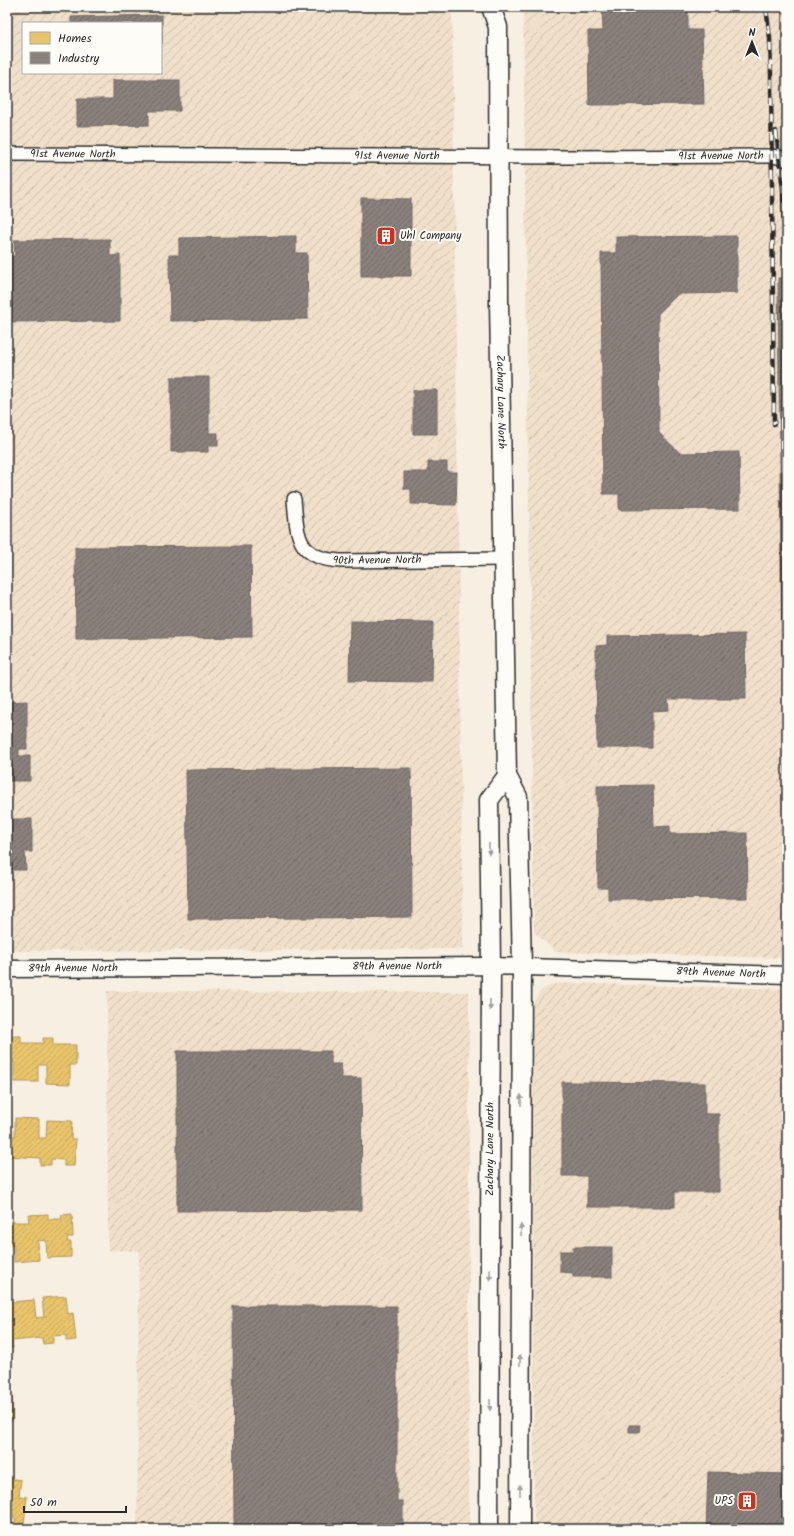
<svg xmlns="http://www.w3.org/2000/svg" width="794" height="1536" font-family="Kalam,sans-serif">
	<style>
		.industrial { fill: url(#industrial-furrows); fill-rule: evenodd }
		.homes { fill: url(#homes-hatch); stroke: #b09657 }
		.industry { fill: url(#industry-hatch); stroke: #6e6764 }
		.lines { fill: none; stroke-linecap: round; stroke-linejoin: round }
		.minor-casing { stroke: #2b2b2b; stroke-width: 16 }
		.tertiary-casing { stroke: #2b2b2b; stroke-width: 19 }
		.secondary-casing { stroke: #2b2b2b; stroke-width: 21 }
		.minor { stroke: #fdfcf7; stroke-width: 13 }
		.tertiary { stroke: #fdfcf7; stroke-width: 16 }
		.secondary { stroke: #fdfcf7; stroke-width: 18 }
		.rail-casing { stroke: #2b2b2b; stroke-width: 4.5 }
		.rail { stroke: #fdfcf7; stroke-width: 3; stroke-dasharray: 9; stroke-linecap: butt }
		.oneway { fill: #9e9e9b }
		.labels { text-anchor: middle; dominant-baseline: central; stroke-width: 4; stroke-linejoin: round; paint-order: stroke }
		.street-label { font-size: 11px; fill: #2b2b2b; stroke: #fdfcf7 }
		.poi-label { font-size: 11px; fill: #2b2b2b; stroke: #fdfcf7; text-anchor: start }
	</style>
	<defs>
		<pattern id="industrial-furrows" width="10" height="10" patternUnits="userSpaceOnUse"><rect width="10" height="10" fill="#f0dfc9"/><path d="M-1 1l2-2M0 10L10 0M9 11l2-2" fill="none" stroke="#cec0ad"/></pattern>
		<pattern id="homes-hatch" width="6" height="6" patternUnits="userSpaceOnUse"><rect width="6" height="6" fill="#e9c46a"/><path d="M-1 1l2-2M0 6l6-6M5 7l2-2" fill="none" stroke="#c8a95c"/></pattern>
		<pattern id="industry-hatch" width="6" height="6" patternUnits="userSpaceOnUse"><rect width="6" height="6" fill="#8a817c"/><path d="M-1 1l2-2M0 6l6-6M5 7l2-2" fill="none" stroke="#716a66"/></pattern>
	</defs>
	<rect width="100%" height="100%" fill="#f7efe2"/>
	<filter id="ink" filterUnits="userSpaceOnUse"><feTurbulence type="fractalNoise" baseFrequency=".025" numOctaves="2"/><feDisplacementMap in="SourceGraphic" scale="8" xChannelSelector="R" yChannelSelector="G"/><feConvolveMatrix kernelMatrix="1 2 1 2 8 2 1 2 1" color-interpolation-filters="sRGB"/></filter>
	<g filter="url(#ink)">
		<path class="industrial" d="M7,7H452L463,949L7,951ZM23,23H161V73H23Z
			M523,7H787V958L556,952L534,932Z
			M560,983L787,989V1529H534L532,1009L535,999L541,991L551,985Z
			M107,991L469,992V1529H137L139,1251L108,1250Z"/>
		<path class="homes" d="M7,1036H21V1043H43V1038H53V1045H76V1065H70V1084L46,1083V1065H38V1082H14V1062H7Z
			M15,1118L39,1119V1138H46L47,1120L72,1121L71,1139H76L74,1166H64V1160L51,1159V1165H40V1158L7,1156V1136H15Z
			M48,1214V1219H62L61,1215L72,1214L73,1237H67L68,1242H71V1257L47,1258L46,1240L38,1241L39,1260L14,1262V1245L7,1246V1222H29L28,1215Z
			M66,1296L68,1314L73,1313L76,1340L66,1341V1335L53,1336V1343L43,1344L42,1338L12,1341L13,1348L7,1349V1322L12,1321L10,1302L34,1300L36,1318L44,1317L42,1298Z
			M7,1395H12V1421H7Z
			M7,1478L21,1480L19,1496L27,1497L24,1524L15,1523V1518L7,1517Z"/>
		<path class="industry" d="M602,7H688V30H702L704,104L589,105L588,31H603Z
			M162,15V44L161,23H71V17Z
			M113,80H180V111H149V125L77,126V99H113Z
			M361,198L411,199V276H361Z
			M296,236V253H307L308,319L170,321L169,255H179V238Z
			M737,236V293L678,294L658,314L659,433L680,453L739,452L740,509L619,510V494H603L601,253H616V237Z
			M110,239V256L120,255V321L7,322V256H15L14,240Z
			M778,278H787V654H782Z
			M171,377H209V433H218V446H208V452H171Z
			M413,390H437V434H413Z
			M428,462H447V472H457L456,505L411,504V489H404V472H428Z
			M251,546L252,637L76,639L75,547Z
			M350,621L433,622L432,682L349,681Z
			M745,634L746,699H668L669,710L652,711V748H597L596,646L607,645V636Z
			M27,701V749H19V756H30V781H7V702Z
			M785,747H787V848H786Z
			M411,768L412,917L188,919L186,770Z
			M653,785L654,827L670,826V834L747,833L748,898L608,899V888H598L597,786Z
			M7,819H32V852H25L26,870H7Z
			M177,1051H331V1064H341V1078H361L362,1210L177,1211Z
			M562,1082L705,1083V1114H719V1192H675V1207H587V1176H562Z
			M573,1247H612V1277H573V1273L560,1272V1251H573Z
			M233,1306H397V1501H403V1529H234Z
			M629,1425H640L639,1432H629Z
			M708,1472L787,1474V1529H706Z"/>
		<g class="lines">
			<defs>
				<g id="minor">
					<path id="s1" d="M7,154L567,157L771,156L779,157L787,160"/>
					<path id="s2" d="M294,499C297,536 297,559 341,561L503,559"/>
				</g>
				<g id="tertiary">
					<path id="s3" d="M7,969L491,966L787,975"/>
				</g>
				<g id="secondary">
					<path id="s4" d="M491,7L498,27L499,302L507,776L518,797L522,967L520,1529"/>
					<path id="s5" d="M489,1529L491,966L489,800L507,776"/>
				</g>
			</defs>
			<use href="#minor" class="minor-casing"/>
			<use href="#tertiary" class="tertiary-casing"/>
			<use href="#secondary" class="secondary-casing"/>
			<use href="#minor" class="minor"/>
			<use href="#tertiary" class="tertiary"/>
			<use href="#secondary" class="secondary"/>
			<defs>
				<path id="rail" d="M766,7L770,38L771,75L774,424
					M776,131L783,190L786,278"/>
			</defs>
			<use href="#rail" class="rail-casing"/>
			<use href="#rail" class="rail"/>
		</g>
		<defs><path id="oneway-solid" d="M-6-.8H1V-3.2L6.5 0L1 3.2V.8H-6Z"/></defs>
		<g class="oneway">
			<use href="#oneway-solid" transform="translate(489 849) rotate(90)"/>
			<use href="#oneway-solid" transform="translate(490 1005) rotate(90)"/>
			<use href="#oneway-solid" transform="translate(521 1100) rotate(-90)"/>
			<use href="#oneway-solid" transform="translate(521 1230) rotate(-90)"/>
			<use href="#oneway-solid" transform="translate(490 1275) rotate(90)"/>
			<use href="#oneway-solid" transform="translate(520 1360) rotate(-90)"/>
			<use href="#oneway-solid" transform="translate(490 1405) rotate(90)"/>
			<use href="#oneway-solid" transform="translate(520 1490) rotate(-90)"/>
		</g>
	</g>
	<defs>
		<symbol id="building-square" viewBox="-11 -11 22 22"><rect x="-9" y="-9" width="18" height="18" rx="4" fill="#c8321e" stroke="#fdfcf7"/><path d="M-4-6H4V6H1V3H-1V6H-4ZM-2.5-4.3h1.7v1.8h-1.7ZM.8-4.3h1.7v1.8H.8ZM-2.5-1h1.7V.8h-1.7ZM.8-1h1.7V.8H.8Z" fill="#fff"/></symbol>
	</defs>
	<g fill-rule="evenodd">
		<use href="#building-square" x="375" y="225" width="22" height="22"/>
		<use href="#building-square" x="736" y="1490" width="22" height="22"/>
	</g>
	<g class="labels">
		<g class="street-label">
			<text stroke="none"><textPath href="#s1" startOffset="66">91st Avenue North</textPath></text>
			<text stroke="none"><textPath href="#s1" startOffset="390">91st Avenue North</textPath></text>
			<text stroke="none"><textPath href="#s1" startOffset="714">91st Avenue North</textPath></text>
			<text stroke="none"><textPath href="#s4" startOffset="396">Zachary Lane North</textPath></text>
			<text stroke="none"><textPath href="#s2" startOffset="126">90th Avenue North</textPath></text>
			<text stroke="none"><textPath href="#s3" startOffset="390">89th Avenue North</textPath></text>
			<text stroke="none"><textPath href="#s3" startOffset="66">89th Avenue North</textPath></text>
			<text stroke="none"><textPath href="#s3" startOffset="714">89th Avenue North</textPath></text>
			<text stroke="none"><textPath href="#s5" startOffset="380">Zachary Lane North</textPath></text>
		</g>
		<g class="poi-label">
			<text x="400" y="236">Uhl Company</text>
			<text x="733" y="1501" text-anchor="end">UPS</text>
		</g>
	</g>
	<rect width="794" height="1536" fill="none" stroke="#fdfcf7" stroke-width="24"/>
	<rect x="12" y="12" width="770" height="1512" fill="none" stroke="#2b2b2b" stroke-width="1.5" filter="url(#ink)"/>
	<rect x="22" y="22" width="140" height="52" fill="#fdfcf7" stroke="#a9a8a5"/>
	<rect x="30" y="32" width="20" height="12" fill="#e9c46a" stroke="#a9a8a5"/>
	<text x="58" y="42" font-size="12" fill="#2b2b2b">Homes</text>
	<rect x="30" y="52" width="20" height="12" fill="#8a817c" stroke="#a9a8a5"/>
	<text x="58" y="62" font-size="12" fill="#2b2b2b">Industry</text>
	<g transform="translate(752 42)" stroke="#fdfcf7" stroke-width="3" paint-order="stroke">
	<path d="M0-3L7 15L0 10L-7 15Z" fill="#2b2b2b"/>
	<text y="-6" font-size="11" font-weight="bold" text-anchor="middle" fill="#2b2b2b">N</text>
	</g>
	<path d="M24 1506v6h102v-6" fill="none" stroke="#2b2b2b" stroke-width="2"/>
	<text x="30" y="1506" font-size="12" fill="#2b2b2b" stroke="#fdfcf7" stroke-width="3" paint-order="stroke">50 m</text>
</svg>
